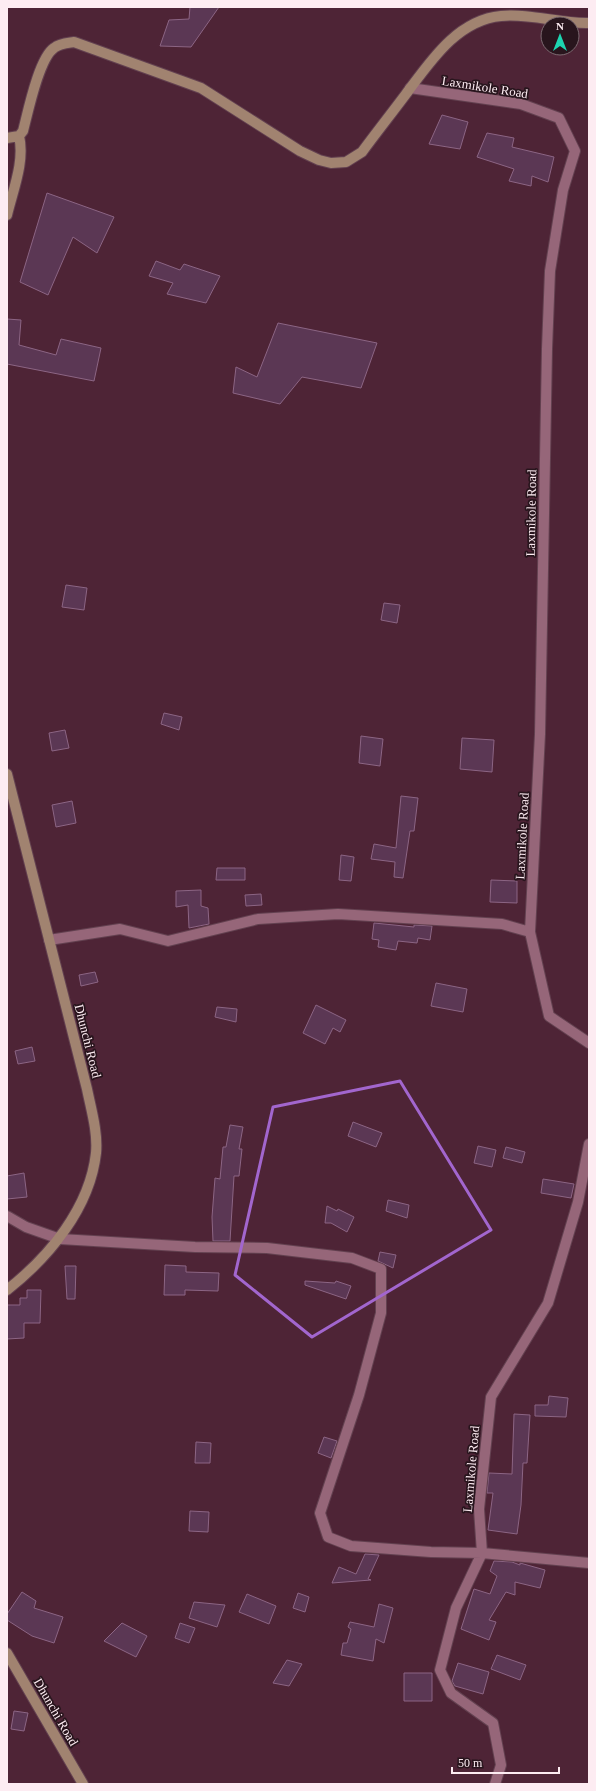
<svg xmlns="http://www.w3.org/2000/svg" width="596" height="1791" font-family="Georgia,serif">
	<style>
		.building { fill: #5b3754; stroke: #8c6584 }
		.lines { fill: none; stroke-linecap: round; stroke-linejoin: round }
		.street-casing { stroke: #634150; stroke-width: 12 }
		.secondary-casing { stroke: #634150; stroke-width: 12 }
		.street { stroke: #966679; stroke-width: 10 }
		.secondary { stroke: #a18370; stroke-width: 10 }
		.marked { fill: none; stroke: #a266ce; stroke-width: 3; stroke-linejoin: round }
		.labels { text-anchor: middle; dominant-baseline: central; stroke-width: 3.5; stroke-linejoin: round; paint-order: stroke }
		.street-label { font-size: 13px; fill: #fdecf2; stroke: #28151d }
	</style>
	<rect width="100%" height="100%" fill="#4e2436"/>
	<path class="building" d="M190,7H219L191,47L160,46L169,20L189,19Z
		M442,115L468,122L460,149L429,144Z
		M487,133L514,138L512,147L554,157L548,182L532,176L531,186L509,181L514,169L477,157Z
		M47,193L114,217L97,253L73,237L48,295L20,282Z
		M156,261L180,270L184,264L220,276L206,303L167,294L173,283L149,276Z
		M7,319L21,320L19,345L56,355L61,339L101,348L94,381L7,364Z
		M278,323L377,343L361,388L302,377L280,404L233,393L236,367L257,377Z
		M66,585L87,588L84,610L62,607Z
		M384,603L400,605L397,623L381,620Z
		M164,713L182,717L179,730L161,724Z
		M65,730L69,748L52,751L49,733Z
		M361,736L383,739L380,766L359,763Z
		M462,738L494,740L492,772L460,769Z
		M401,796L418,798L414,831H410L403,878L394,877L395,862L371,859L374,844L396,848Z
		M72,801L76,823L56,827L52,805Z
		M341,855L354,857L351,881L339,880Z
		M217,868H245V880H216Z
		M491,880L517,881V903L490,902Z
		M201,890V906L208,908L209,924L189,928L188,905L176,907V891Z
		M261,894L262,905L246,906L245,895Z
		M374,923L414,927V925L432,926L430,940L418,938L417,943L398,941L396,950L378,947L379,940L372,939Z
		M95,972L98,982L81,986L79,975Z
		M436,983L467,989L463,1012L431,1006Z
		M316,1005L346,1020L340,1032L333,1028L325,1044L303,1033Z
		M217,1007L237,1009L236,1022L215,1017Z
		M32,1047L35,1061L18,1064L15,1051Z
		M353,1122L382,1133L376,1147L348,1136Z
		M230,1125L243,1127L239,1149H242L239,1176H234L230,1241H213L212,1217L215,1178L220,1179L223,1147H226Z
		M478,1146L496,1150L492,1167L474,1163Z
		M506,1147L525,1152L522,1163L503,1158Z
		M24,1173L27,1197L7,1199V1176Z
		M543,1179L574,1184L571,1198L541,1193Z
		M388,1200L409,1205L407,1218L386,1211Z
		M327,1206L337,1211L338,1209L354,1217L347,1232L331,1223H325Z
		M380,1252L396,1255L393,1268L378,1261Z
		M165,1265L186,1266V1272L219,1273L218,1291L185,1290V1295H164Z
		M65,1266H76L75,1299H67Z
		M305,1281L335,1283L336,1281L351,1286L346,1299L305,1285Z
		M27,1290H41L40,1323H24V1338L7,1339V1305H20V1298H27Z
		M549,1396L568,1398L566,1417L535,1416V1405H548Z
		M514,1414L530,1415L527,1463H523L521,1505L517,1534L488,1530L493,1493H487L489,1473L512,1474Z
		M324,1437L337,1441L331,1458L318,1453Z
		M196,1442L211,1443L210,1463H195Z
		M190,1511L209,1512L208,1532L189,1531Z
		M365,1554L379,1555L368,1579L371,1580L332,1583L339,1567L356,1574Z
		M494,1561L512,1562L520,1565V1563L545,1570L540,1588L515,1582V1595L506,1592L489,1620L496,1622L489,1640L461,1629L474,1589L490,1594L497,1576L490,1571Z
		M22,1592L36,1601L34,1608L63,1617L54,1643L32,1636L7,1620V1614Z
		M298,1593L309,1597L305,1612L293,1608Z
		M247,1594L276,1606L269,1624L239,1612Z
		M194,1602L225,1605L217,1627L189,1618Z
		M379,1604L393,1608L384,1643L376,1639L373,1661L341,1655L343,1643H347L351,1629L348,1627L350,1622L374,1627Z
		M122,1623L147,1636L136,1657L104,1641Z
		M180,1623L195,1628L189,1643L175,1638Z
		M497,1655L526,1665L520,1680L491,1669Z
		M287,1660L302,1664L289,1686L273,1683Z
		M458,1663L489,1672L483,1694L455,1686L452,1681Z
		M404,1673H432V1701H404Z
		M14,1711L28,1713L24,1731L11,1729Z"/>
	<g class="lines">
		<defs>
			<path id="street" d="M410,88L521,104L559,118L575,151L563,190L550,271L547,349L540,734L530,932L549,1016L589,1043
				M49,940L120,929L168,941L258,919L338,914L502,924L530,932
				M7,1216L26,1227L60,1239L195,1247L267,1248L352,1258L381,1269V1313L359,1395L320,1513L328,1537L351,1546L431,1552L482,1553L589,1563
				M495,1784L501,1765L493,1723L451,1693L440,1670L456,1608L482,1553L479,1509L491,1397L548,1303L578,1202L589,1144"/>
			<path id="secondary" d="M7,138L19,136L23,131C28,112 39,58 54,48C60,43 67,43 74,42L201,88L300,151L319,160L331,163L346,162L362,152C376,133 391,114 406,94C430,62 457,20 501,16C531,13 560,24 589,23
				M7,215C13,190 25,161 19,136
				M7,774L87,1089C91,1109 98,1132 96,1153C90,1208 49,1257 7,1290
				M7,1653L83,1784"/>
		</defs>
		<use href="#street" class="street-casing"/>
		<use href="#secondary" class="secondary-casing"/>
		<use href="#street" class="street"/>
		<use href="#secondary" class="secondary"/>
	</g>
	<path class="marked" d="M400,1081L491,1230L312,1337L235,1275L273,1107Z"/>
	<g class="labels">
		<g class="street-label">
			<text transform="translate(485 87) rotate(9)">Laxmikole Road</text>
			<text transform="translate(531 513) rotate(-89)">Laxmikole Road</text>
			<text transform="translate(522 836) rotate(-87)">Laxmikole Road</text>
			<text transform="translate(88 1041) rotate(76)">Dhunchi Road</text>
			<text transform="translate(471 1469) rotate(-85)">Laxmikole Road</text>
			<text transform="translate(56 1712) rotate(60)">Dhunchi Road</text>
		</g>
	</g>
	<rect width="596" height="1791" fill="none" stroke="#fdecf2" stroke-width="16"/>
	<g transform="translate(560 36)"><circle r="19" fill="#28151d" stroke="#7d6b72"/>
	<path d="M0-3L7 15L0 10L-7 15Z" fill="#1dd5b1"/>
	<text y="-6" font-size="11" font-weight="bold" text-anchor="middle" fill="#fdecf2">N</text>
	</g>
	<path d="M452 1767v6h107v-6" fill="none" stroke="#fdecf2" stroke-width="2"/>
	<text x="458" y="1767" font-size="12" fill="#fdecf2" stroke="#28151d" stroke-width="3" paint-order="stroke">50 m</text>
</svg>
